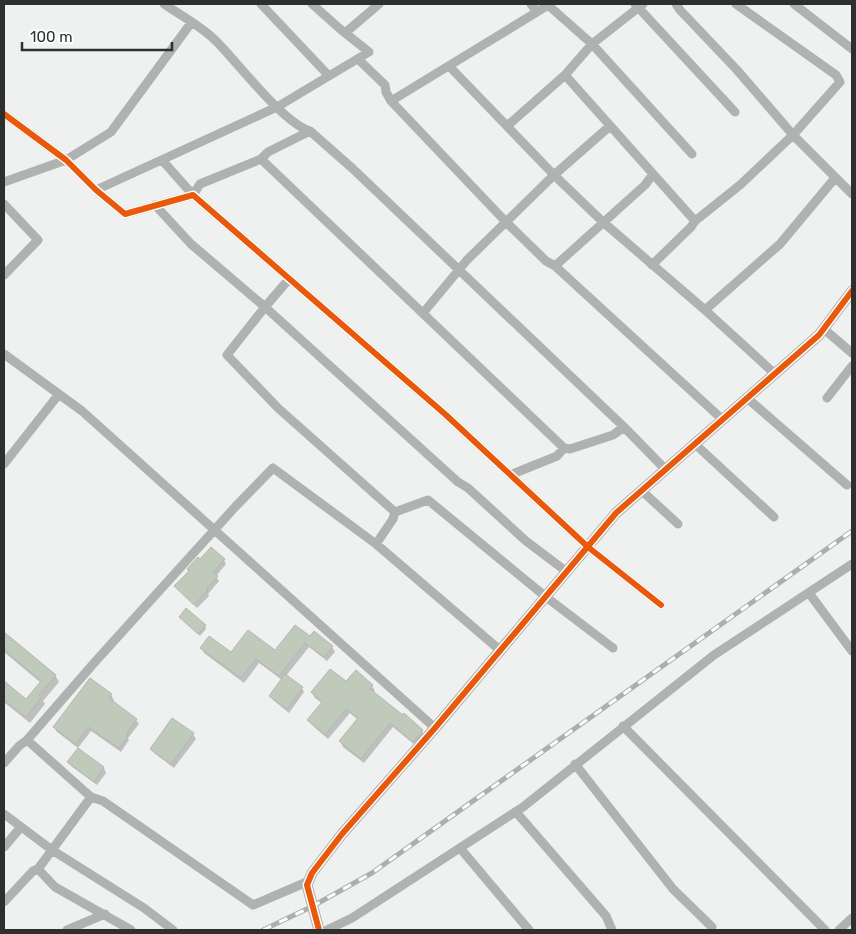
<svg xmlns="http://www.w3.org/2000/svg" width="856" height="934" font-family="Rubik,sans-serif">
	<style>
		.shadow { fill: #0003 }
		.building { fill: #c0cabb; stroke: #b5b7b5 }
		.lines { fill: none; stroke-linecap: round; stroke-linejoin: round }
		.minor { stroke: #b0b1b1; stroke-width: 9 }
		.tertiary { stroke: #b0b1b1; stroke-width: 11 }
		.rail-casing { stroke: #adafae; stroke-width: 5 }
		.rail { stroke: #fcfffd; stroke-width: 3; stroke-dasharray: 9; stroke-linecap: butt }
		.cycleway-casing { stroke: #fcfffd; stroke-width: 9 }
		.cycleway { stroke: #e8590c; stroke-width: 6 }
	</style>
	<rect width="100%" height="100%" fill="#eef1ef"/>
	<path class="shadow" d="M224,560L226,564L216,576L219,581L208,594L209,596L197,608L176,586Z
		M180,617L205,626L206,629L200,636Z
		M4,633L55,675L59,682L43,701L45,704L30,723L5,703L4,704V683L26,701L41,683L4,652Z
		M310,638L332,647L335,652L327,661L309,647L286,676L302,688L304,692L289,713L273,700L270,696L282,680L259,663L244,683L204,653L202,648L231,654L276,652Z
		M90,679L111,695L114,700L112,702L136,720L139,724L128,738L129,740L121,752L91,731L78,748L57,732L54,727Z
		M346,683L372,686L375,691L373,693L422,731L425,736L416,746L393,727L364,763L343,747L341,742L358,720L350,713L328,739L312,725L309,720L323,704L315,698L312,693Z
		M193,734L196,739L174,768L154,753L151,749Z
		M78,749L104,768L106,773L97,785L71,766L69,762Z"/>
	<path class="building" d="M211,547L225,559L213,572L218,576L206,589L208,590L194,605L174,586L189,571L187,569L198,557L200,559Z
		M186,608L206,625L198,634L179,617Z
		M295,625L310,636L314,631L333,646L324,657L305,643L279,676L256,659L241,678L200,648L209,636L231,652L248,630L275,650Z
		M4,632L56,675L39,695L42,697L26,717L4,700V681L26,699L41,681L4,650Z
		M330,669L346,681L356,670L373,685L370,689L403,715L404,713L423,730L413,742L390,723L361,759L339,741L358,718L346,709L325,735L307,720L322,702L311,692Z
		M285,674L303,687L287,709L269,696Z
		M90,678L112,694L109,698L137,719L126,734L128,735L119,748L88,727L76,744L53,727Z
		M172,718L194,733L171,764L150,749Z
		M78,748L104,767L94,782L67,762Z"/>
	<g class="lines">
		<path class="minor" d="M164,4C180,15 203,27 217,42C238,63 283,123 310,131L352,168L624,427L666,470
			M261,4L329,76
			M531,4L537,12
			M635,4L735,112
			M676,4L680,10L737,70L793,135L852,194
			M794,4L852,49
			M548,5L592,44L692,154
			M345,33L379,4
			M358,59L385,85L386,92L391,101L506,222L546,261L555,266L723,420
			M449,66L554,175L603,222L705,310L775,374
			M565,75L695,221
			M391,101L550,4
			M4,114L66,160L96,190L125,214L193,195L446,415L588,547L661,605
			M507,126L565,75L592,44L643,4
			M261,159L564,448L570,449L613,435L624,427
			M162,160L193,195L200,184L261,159L268,152L310,131
			M4,182L66,160L111,132L191,23
			M96,190L277,107L369,52L339,28L312,4
			M4,204L38,240L4,275
			M155,205L191,244L265,307L289,279
			M652,265L691,227L695,221L740,185L793,135L840,82L836,75L736,4
			M555,266L645,185L653,174
			M705,310L780,244L835,178
			M423,313L467,260L554,175L610,126
			M824,329L852,353
			M4,354L82,411L435,728
			M747,398L847,485
			M827,398L852,366
			M695,444L774,517
			M4,464L59,394
			M510,475L557,456L564,448
			M642,491L678,524
			M395,512L278,408L227,355L265,307L458,482L468,488L526,541L567,572
			M395,512L428,500L546,597L613,648
			M376,544L393,519L395,512
			M809,593L852,651
			M623,726L825,930
			M27,740L94,663L236,506L273,468L376,544L501,651
			M4,763L19,746L27,740L91,797L103,801L253,905L309,881
			M575,764L673,889L712,927
			M516,812L606,916L612,930
			M4,814L52,850L144,908L173,930
			M4,847L21,827
			M460,848L529,930
			M38,869L55,887L131,930
			M4,902L33,871L38,869L91,797
			M67,930L105,914
			M327,930L352,918L523,807L714,655L852,564
			M839,930L852,918"/>
		<path class="tertiary" d="M319,930L307,885L312,873L342,834L435,728L616,513L819,335L852,291"/>
		<defs>
			<path id="rail" d="M263,930L313,906L372,873L852,531"/>
		</defs>
		<use href="#rail" class="rail-casing"/>
		<use href="#rail" class="rail"/>
		<defs>
			<path id="cycleway" d="M4,114L66,160L96,190L125,214L193,195L446,415L588,547L661,605
				M319,930L307,885L312,873L342,834L435,728L616,513L819,335L852,291"/>
		</defs>
		<use href="#cycleway" class="cycleway-casing"/>
		<use href="#cycleway" class="cycleway"/>
	</g>
	<rect width="856" height="934" fill="none" stroke="#2e302f" stroke-width="10"/>
	<path d="M22 42v8h150v-8" fill="none" stroke="#2e302f" stroke-width="2.5"/>
	<text x="30" y="42" font-size="15" fill="#2e302f" stroke="#fcfffd" stroke-width="4" paint-order="stroke">100 m</text>
</svg>
